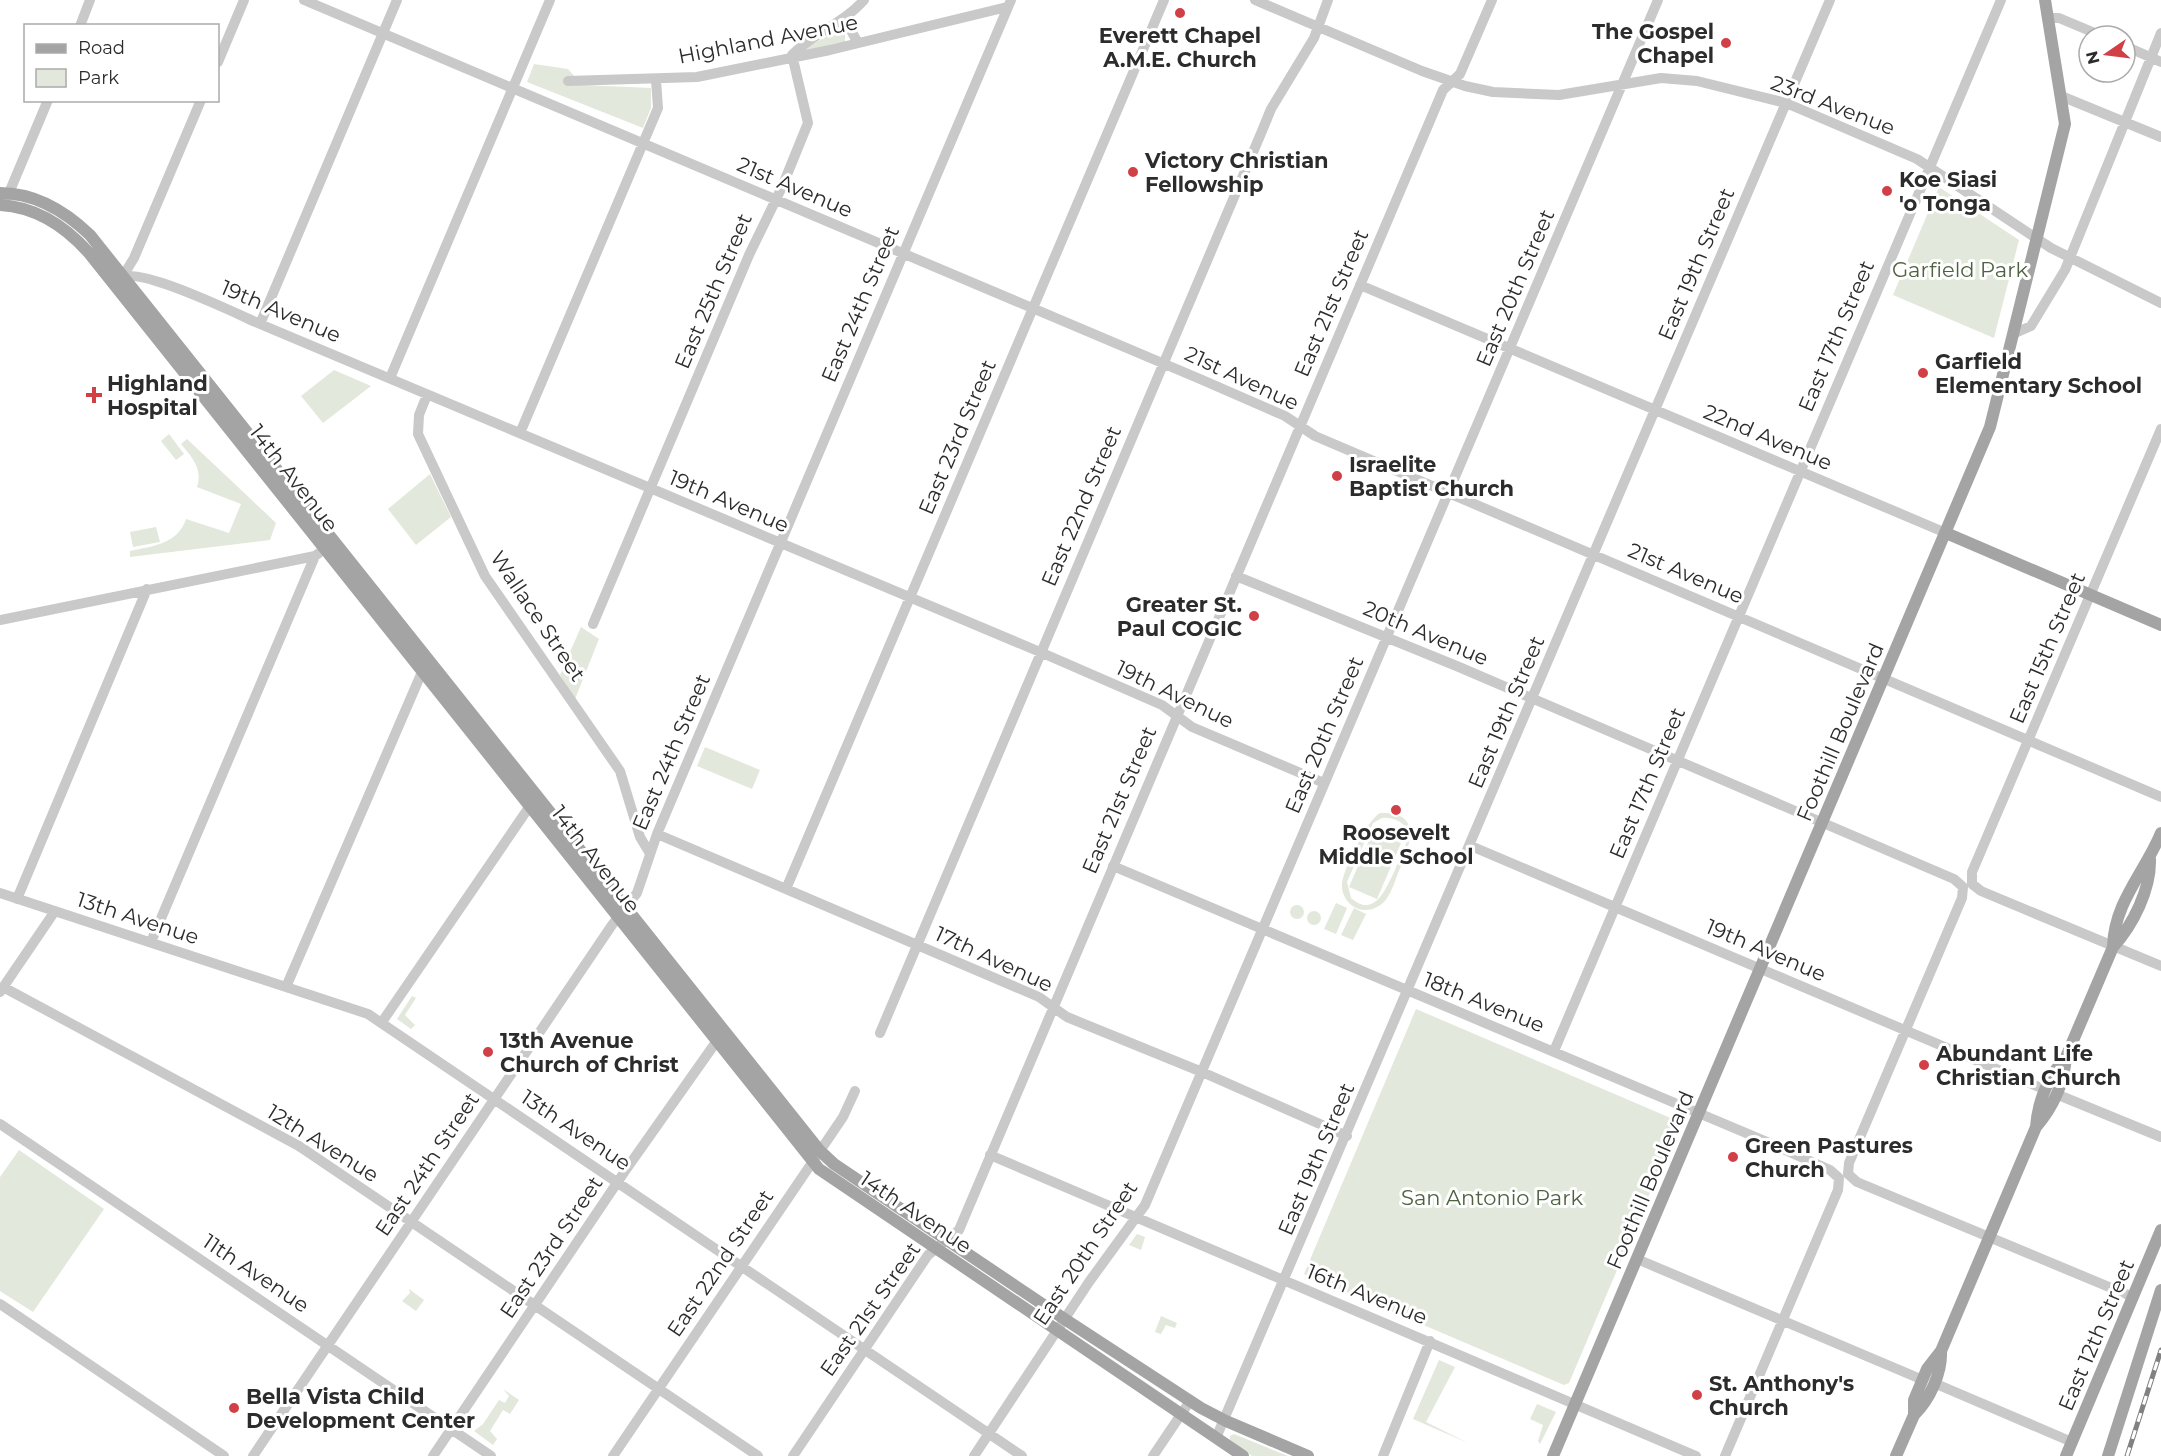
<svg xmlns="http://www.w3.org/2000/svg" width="2161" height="1456" font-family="Montserrat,sans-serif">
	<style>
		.green { fill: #e2e8db; fill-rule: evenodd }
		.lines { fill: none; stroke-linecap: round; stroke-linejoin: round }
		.minor { stroke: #c9c9c9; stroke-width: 10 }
		.major { stroke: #a4a4a4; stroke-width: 12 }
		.rail-casing { stroke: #818181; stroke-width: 5 }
		.rail { stroke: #fff; stroke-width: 3; stroke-dasharray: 9; stroke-linecap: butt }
		.poi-dot { fill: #d14046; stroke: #fff; stroke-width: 2 }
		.labels { text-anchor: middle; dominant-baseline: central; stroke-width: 6; stroke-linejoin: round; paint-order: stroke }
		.poi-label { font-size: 21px; font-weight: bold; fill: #2c2c2c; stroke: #fff; text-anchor: start }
		.street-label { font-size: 21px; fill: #2c2c2c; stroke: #fff }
		.park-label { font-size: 21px; fill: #4e623f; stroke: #fff }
	</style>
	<rect width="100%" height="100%" fill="#fff"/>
	<path class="green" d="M839,29L845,33V42L806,52L804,49Z
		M534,64L568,69L582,85L651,88V108L643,128L527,82Z
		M1939,187L2019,240L1994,338L1893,295Z
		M334,370L371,386L323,423L301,396Z
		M169,434L184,454L176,460L161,441Z
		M187,439L276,523L270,540L130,557V551C153,546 178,544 186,519L229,533L241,504L197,487C203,469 192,457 181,444Z
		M430,474L451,517L416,545L388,509Z
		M156,527L160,542L133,547L130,532Z
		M581,627L599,639L575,699L560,675Z
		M705,747L760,770L752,789L697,766Z
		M1380,813C1425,811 1409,848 1398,873C1395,881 1392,891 1387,898C1383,905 1372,911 1364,910C1351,909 1341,897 1342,884C1343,869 1368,819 1380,813ZM1382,818C1391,817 1402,820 1406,829C1411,842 1399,858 1395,870C1386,888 1375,919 1351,898L1347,882L1373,823Z
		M1373,831L1401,843L1377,899L1349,887Z
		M1336,903L1347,908L1336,934L1324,929Z
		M1290 912a7 7 0 1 1 14 0a7 7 0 1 1-14 0Z
		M1354,908L1366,914L1353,940L1341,935Z
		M1307 918a7 7 0 1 1 14 0a7 7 0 1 1-14 0Z
		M412,996L416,998L405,1015L415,1025L411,1029L397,1019Z
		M1416,1009L1680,1122L1569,1383L1564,1385L1304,1274Z
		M19,1150L104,1209L33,1312L0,1291V1177Z
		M1137,1234L1145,1237L1141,1250L1129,1245Z
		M409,1289L424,1300L416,1311L402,1301L410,1293Z
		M1161,1316L1177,1323L1175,1328L1166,1325L1161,1334L1155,1332Z
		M1439,1360L1455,1367L1426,1422L1468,1443L1413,1419Z
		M503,1389L519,1400L510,1414L503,1410L490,1431L497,1439L493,1445L474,1431L483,1424L499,1400L505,1403L509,1396Z
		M1537,1404L1556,1412L1540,1444L1538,1441L1543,1425L1530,1419Z
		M1234,1434L1288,1456H1252L1230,1440V1436Z"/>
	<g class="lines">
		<path class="minor" d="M304,0L1200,379L1285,416L1315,436L2161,797
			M1255,0L1422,71L1465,86L1493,92L1559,95L1661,78L1697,81L1786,103L1917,159L2051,248L2161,303
			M844,18L858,43
			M2048,18H2059L2102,36
			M80,26L90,0
			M2125,46L2161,62
			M792,55C813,33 844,23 864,0
			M218,62L244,0
			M568,81L697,77L830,50L1007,7
			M2061,96L2161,137
			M6,200L48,100
			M123,276L134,258L201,100
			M119,278C138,265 237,314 260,324L1040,652L1162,705L1192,727L1324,783
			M1360,285L1946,533
			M260,324L397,0
			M2013,334L2031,326L2065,270L2161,33
			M390,378L550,0
			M427,395L419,415L418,434L485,576L620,771L640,837L649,852
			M2161,429L1972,872V884L1981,891L2161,966
			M520,433L658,108L656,80
			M1236,576L1459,667L1954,879L1963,887L1962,898L1849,1163L1848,1174L1857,1182L2133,1297
			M0,620L315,556L319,553
			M593,624L749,255L782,187L808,123L792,55
			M657,834L1039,997L1067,1017L1202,1072L1347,1136
			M1471,846L2046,1090
			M1113,866L1772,1144L1830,1170L1839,1178L1838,1190L1725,1456
			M786,889L1164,0
			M0,893L368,1014L1022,1456
			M17,899L147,589
			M151,942L315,556
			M3,987L299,1146L758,1456
			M286,987L425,665
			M0,992L55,911
			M382,1022L534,800
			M880,1033L1262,131L1271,109L1314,38L1328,0
			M1554,1051L2001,0
			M2056,1094L2161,1137
			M0,1124L491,1456
			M990,1155L1696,1456
			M1637,1259L1923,1380
			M0,1304L224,1456
			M1934,1383L2072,1442
			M1216,1438L1830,0
			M253,1456L612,925L637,893L657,834L1011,0
			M433,1456L625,1171L721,1035
			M613,1456L843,1117L855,1091
			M793,1456L928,1255L959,1230L1443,90L1460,74L1492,0
			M974,1456L1089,1282L1145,1205L1658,0
			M1153,1456L1190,1401
			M1383,1456L1430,1341"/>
		<path class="major" d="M0,193C35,193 66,212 90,235L820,1151L834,1164L1066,1320L1201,1408L1226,1421L1308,1456
			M0,205C37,207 65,226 89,253L819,1169L1243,1456
			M1946,533L2161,625
			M2113,947C2114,902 2145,872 2161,833
			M2036,1127C2038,1101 2048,1077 2066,1057L2113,947C2133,925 2151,889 2150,859
			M1914,1415C1930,1399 1942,1373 1941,1351
			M1553,1456L1990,427L2065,124L2045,0
			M1896,1456L1914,1415V1400L1927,1369L1941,1351L2036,1127C2053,1107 2064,1083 2066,1057
			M2066,1456L2161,1230
			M2108,1456L2161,1290"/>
		<defs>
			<path id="rail" d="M2127,1456L2161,1350"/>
		</defs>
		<use href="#rail" class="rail-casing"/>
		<use href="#rail" class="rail"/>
	</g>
	<g class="poi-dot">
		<circle cx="1180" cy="13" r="6"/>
		<circle cx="1726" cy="43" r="6"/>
		<circle cx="1133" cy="172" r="6"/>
		<circle cx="1887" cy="191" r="6"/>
		<circle cx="1923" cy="373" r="6"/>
		<path d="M91 386h6v6h6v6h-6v6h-6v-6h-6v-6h6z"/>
		<circle cx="1337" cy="476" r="6"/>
		<circle cx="1254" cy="616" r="6"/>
		<circle cx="1396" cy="810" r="6"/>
		<circle cx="488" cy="1052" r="6"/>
		<circle cx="1924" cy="1065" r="6"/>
		<circle cx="1733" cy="1157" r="6"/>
		<circle cx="1697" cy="1395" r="6"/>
		<circle cx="234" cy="1408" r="6"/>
	</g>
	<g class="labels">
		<g class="poi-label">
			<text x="1714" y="31" text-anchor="end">The Gospel<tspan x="1714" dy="24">Chapel</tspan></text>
			<text x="1180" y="35" text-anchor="middle">Everett Chapel<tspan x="1180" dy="24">A.M.E. Church</tspan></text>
			<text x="1145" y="160">Victory Christian<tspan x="1145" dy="24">Fellowship</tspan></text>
			<text x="1899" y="179">Koe Siasi<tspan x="1899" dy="24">'o Tonga</tspan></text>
			<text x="1935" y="361">Garfield<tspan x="1935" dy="24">Elementary School</tspan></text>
			<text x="107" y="383">Highland<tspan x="107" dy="24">Hospital</tspan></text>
			<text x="1349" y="464">Israelite<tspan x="1349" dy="24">Baptist Church</tspan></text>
			<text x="1242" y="604" text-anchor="end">Greater St.<tspan x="1242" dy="24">Paul COGIC</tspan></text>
			<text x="1396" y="832" text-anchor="middle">Roosevelt<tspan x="1396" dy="24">Middle School</tspan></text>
			<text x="500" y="1040">13th Avenue<tspan x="500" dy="24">Church of Christ</tspan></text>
			<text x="1936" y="1053">Abundant Life<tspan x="1936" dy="24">Christian Church</tspan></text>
			<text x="1745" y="1145">Green Pastures<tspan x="1745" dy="24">Church</tspan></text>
			<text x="1709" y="1383">St. Anthony's<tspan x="1709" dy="24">Church</tspan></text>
			<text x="246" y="1396">Bella Vista Child<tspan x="246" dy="24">Development Center</tspan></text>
		</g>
		<g class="street-label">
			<text transform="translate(768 39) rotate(-11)">Highland Avenue</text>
			<text transform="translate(1833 105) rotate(21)">23rd Avenue</text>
			<text transform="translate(795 187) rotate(23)">21st Avenue</text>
			<text transform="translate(1696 264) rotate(-67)">East 19th Street</text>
			<text transform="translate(1515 288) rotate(-67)">East 20th Street</text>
			<text transform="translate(713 291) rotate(-67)">East 25th Street</text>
			<text transform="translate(1331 303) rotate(-67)">East 21st Street</text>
			<text transform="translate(860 304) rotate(-67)">East 24th Street</text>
			<text transform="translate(281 311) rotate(23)">19th Avenue</text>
			<text transform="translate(1836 336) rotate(-67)">East 17th Street</text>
			<text transform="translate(1242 378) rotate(25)">21st Avenue</text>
			<text transform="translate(957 437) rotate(-67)">East 23rd Street</text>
			<text transform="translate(1768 437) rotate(23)">22nd Avenue</text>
			<text transform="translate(294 478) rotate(52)">14th Avenue</text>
			<text transform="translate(729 501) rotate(23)">19th Avenue</text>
			<text transform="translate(1081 506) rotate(-67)">East 22nd Street</text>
			<text transform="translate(1686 573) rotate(23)">21st Avenue</text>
			<text transform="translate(538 616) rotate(56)">Wallace Street</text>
			<text transform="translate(1426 633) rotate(23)">20th Avenue</text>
			<text transform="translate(2047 648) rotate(-67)">East 15th Street</text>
			<text transform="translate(1175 694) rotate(26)">19th Avenue</text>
			<text transform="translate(1506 712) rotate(-67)">East 19th Street</text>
			<text transform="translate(1840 732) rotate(-67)">Foothill Boulevard</text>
			<text transform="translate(1324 735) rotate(-67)">East 20th Street</text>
			<text transform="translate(671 752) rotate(-67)">East 24th Street</text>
			<text transform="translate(1647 783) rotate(-67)">East 17th Street</text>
			<text transform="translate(1119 800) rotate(-67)">East 21st Street</text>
			<text transform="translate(596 859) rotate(52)">14th Avenue</text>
			<text transform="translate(138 918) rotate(18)">13th Avenue</text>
			<text transform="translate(1766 950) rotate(23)">19th Avenue</text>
			<text transform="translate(994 959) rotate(25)">17th Avenue</text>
			<text transform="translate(1484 1002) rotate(22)">18th Avenue</text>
			<text transform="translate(576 1130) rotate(34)">13th Avenue</text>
			<text transform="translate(323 1143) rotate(32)">12th Avenue</text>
			<text transform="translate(1316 1159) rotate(-67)">East 19th Street</text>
			<text transform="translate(427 1164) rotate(-56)">East 24th Street</text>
			<text transform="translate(1650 1180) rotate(-67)">Foothill Boulevard</text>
			<text transform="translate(916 1212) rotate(34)">14th Avenue</text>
			<text transform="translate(551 1247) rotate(-56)">East 23rd Street</text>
			<text transform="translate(1085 1253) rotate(-56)">East 20th Street</text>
			<text transform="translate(720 1263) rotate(-56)">East 22nd Street</text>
			<text transform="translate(256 1273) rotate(34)">11th Avenue</text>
			<text transform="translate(1367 1294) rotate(22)">16th Avenue</text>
			<text transform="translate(870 1309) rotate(-55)">East 21st Street</text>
			<text transform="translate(2096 1335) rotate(-67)">East 12th Street</text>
		</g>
		<g class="park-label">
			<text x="1960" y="269">Garfield Park</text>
			<text x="1492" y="1197">San Antonio Park</text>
		</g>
	</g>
	<rect x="24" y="24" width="195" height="78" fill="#ffffff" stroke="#ababab" stroke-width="1.5"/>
	<rect x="36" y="44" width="30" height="9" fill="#a4a4a4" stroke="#ababab" stroke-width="1.5"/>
	<text x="78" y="54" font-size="18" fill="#2c2c2c">Road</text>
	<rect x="36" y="69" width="30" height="18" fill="#e2e8db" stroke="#ababab" stroke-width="1.5"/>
	<text x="78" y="84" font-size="18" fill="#2c2c2c">Park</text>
	<g transform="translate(2107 54) rotate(256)"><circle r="28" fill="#ffffff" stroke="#ababab" stroke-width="1.5"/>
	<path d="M0-4.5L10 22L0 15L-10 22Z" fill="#d14046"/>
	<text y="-9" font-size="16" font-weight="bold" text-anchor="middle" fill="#2c2c2c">N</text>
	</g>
</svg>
